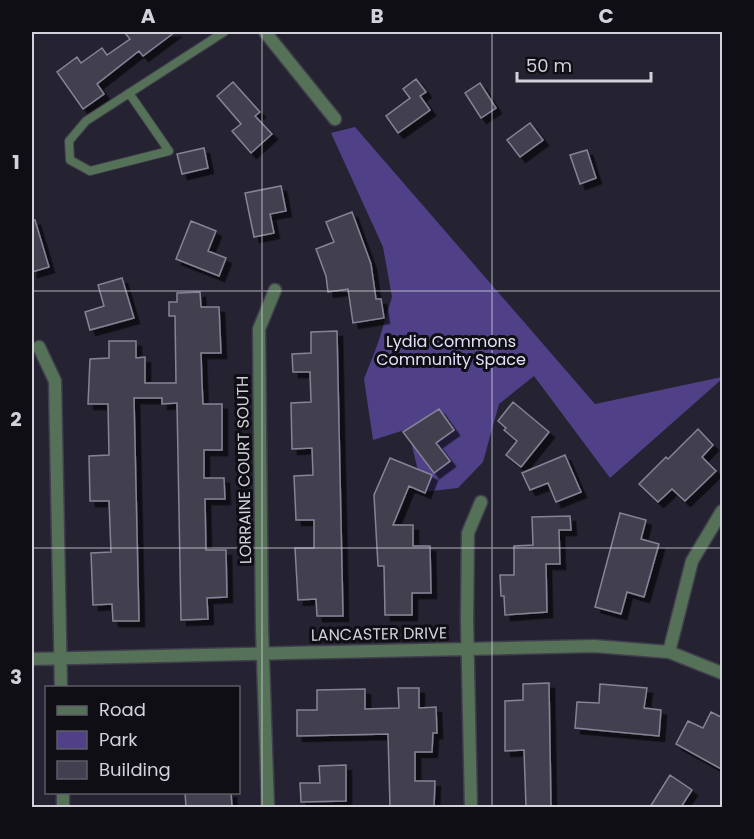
<svg xmlns="http://www.w3.org/2000/svg" width="754" height="839" font-family="Poppins,sans-serif">
	<style>
		.green { fill: #4f4087 }
		.building { fill: #424050; stroke: #858395; stroke-width: 1.5; filter: url(#shadow) }
		.lines { fill: none; stroke-linecap: round; stroke-linejoin: round }
		.lane-casing { stroke: #413f4d; stroke-width: 10 }
		.street-casing { stroke: #413f4d; stroke-width: 15 }
		.lane { stroke: #557157; stroke-width: 8 }
		.street { stroke: #557157; stroke-width: 12 }
		.grid { fill: none; stroke: #d3d2db; stroke-width: 1.5; stroke-opacity: 0.55 }
		.labels { text-anchor: middle; dominant-baseline: central; stroke-width: 6; stroke-linejoin: round; paint-order: stroke }
		.park-label { font-size: 16px; fill: #e3e1f7; stroke: #0e0e14 }
		.street-label { font-size: 16px; fill: #d3d2db; stroke: #0e0e14 }
		.neatline { fill: none; stroke: #d3d2db; stroke-width: 2 }
		.grid-label { font-size: 20px; text-anchor: middle; font-weight: bold; fill: #d3d2db }
	</style>
	<defs>
		<filter id="shadow"><feDropShadow dx="5.5" dy="5.5" stdDeviation="0" flood-color="#0009"/></filter>
	</defs>
	<rect width="100%" height="100%" fill="#252332"/>
	<path class="green" d="M355,127L595,404L722,377V379L610,478L534,376L499,404L483,462L458,488L423,492L408,429L373,440L364,379L378,343L392,297L383,247L331,133Z"/>
	<path class="building" d="M124,32H175L143,56L139,51L97,84L104,94L83,109L57,72L77,57L81,63L102,48L107,55L130,39Z
		M416,79L426,92L420,96L430,110L398,133L386,116L410,98L403,89Z
		M233,82L260,112L255,116L272,134L251,153L232,131L241,124L217,96Z
		M480,83L496,108L481,118L465,93Z
		M530,123L543,140L520,157L507,140Z
		M204,148L208,168L182,174L177,154Z
		M587,150L596,178L580,184L570,155Z
		M281,186L286,211L270,214L274,233L254,237L245,193Z
		M352,212L371,264L376,299H381L384,318L353,323L348,289L328,292L326,276L316,249L334,242L326,222Z
		M32,220H35L49,267L32,272Z
		M191,221L216,231L208,251L226,258L219,276L176,259Z
		M122,278L134,318L90,330L85,312L104,306L98,285Z
		M200,292L201,307H219L221,353H201L202,383L203,404H222V450H204V478H224L225,499H205L206,550H226L227,597L207,598L208,619L181,620L177,403L162,404V398H134L139,621H113L112,604L93,605L91,553L111,552L109,501H90L89,456L109,455L108,404H88L90,359L109,358V341H136V358L145,357V383H176L175,316H169V302H177V293Z
		M337,331L343,616H317L316,599L298,600L295,548H314V520H296L294,476L313,475L312,448L292,449L291,403L311,402L310,372H293L292,354L311,353V332Z
		M513,402L549,432L521,467L506,455L517,441L504,430L506,428L498,421Z
		M439,409L454,430L436,443L450,461L434,473L403,432Z
		M698,429L713,445L702,457L716,471L685,501L672,489L658,502L639,484L666,457L668,459Z
		M565,455L581,492L556,502L548,483L530,490L522,473Z
		M390,458L432,475L425,493L409,486L393,525H413V546H430L431,593H412V615H385L384,566H378L374,495Z
		M620,513L646,520L641,539L659,544L644,597L627,592L621,614L595,607Z
		M570,516L571,530H559L560,564H546L547,612L505,615L504,596H501L500,575H514V546L533,545L532,517Z
		M549,683L551,807H526L524,750L505,751V701L523,700V684Z
		M600,684L647,688L644,708L661,710L659,736L575,728L577,702L599,703Z
		M398,688H419V708L436,707L437,733H433L432,752H415V781H435L434,807H390L388,734L297,736V710H317V690L365,689V709L399,708Z
		M711,712L723,718V770L676,744L688,721L703,728Z
		M346,765V801L301,802L300,783H320L319,766Z
		M670,775L692,790L681,807H650Z
		M185,792H231L232,807H186Z"/>
	<g class="lines">
		<defs>
			<path id="lane" d="M129,93L169,151L90,171L70,160L69,141L86,121L224,32"/>
			<path id="street" d="M265,32L335,119
				M39,347L55,381L61,688
				M669,652L692,561L722,511
				M32,659L594,646L669,652L722,673
				M63,792V808
				M268,808L262,629L259,329L275,290
				M471,808L467,620L468,533L481,502"/>
		</defs>
		<use href="#lane" class="lane-casing"/>
		<use href="#street" class="street-casing"/>
		<use href="#lane" class="lane"/>
		<use href="#street" class="street"/>
	</g>
	<path class="grid" d="M262,32V808M492,32V808M32,291H722M32,548H722"/>
	<g class="labels">
		<g class="park-label">
			<text x="451" y="341">Lydia Commons<tspan x="451" dy="18">Community Space</tspan></text>
		</g>
		<g class="street-label">
			<text transform="translate(244 470) rotate(-91)">LORRAINE COURT SOUTH</text>
			<text transform="translate(379 634) rotate(-1)">LANCASTER DRIVE</text>
		</g>
	</g>
	<rect width="754" height="839" fill="none" stroke="#0e0e14" stroke-width="66"/>
	<rect x="45" y="686" width="195" height="108" fill="#0e0e14" stroke="#5d5c64" stroke-width="1.5"/>
	<rect x="57" y="706" width="30" height="9" fill="#557157" stroke="#5d5c64" stroke-width="1.5"/>
	<text x="99" y="716" font-size="18" fill="#d3d2db">Road</text>
	<rect x="57" y="731" width="30" height="18" fill="#4f4087" stroke="#5d5c64" stroke-width="1.5"/>
	<text x="99" y="746" font-size="18" fill="#d3d2db">Park</text>
	<rect x="57" y="761" width="30" height="18" fill="#424050" stroke="#5d5c64" stroke-width="1.5"/>
	<text x="99" y="776" font-size="18" fill="#d3d2db">Building</text>
	<path d="M517 72v9h134v-9" fill="none" stroke="#d3d2db" stroke-width="3"/>
	<text x="526" y="72" font-size="18" fill="#d3d2db" stroke="#0e0e14" stroke-width="4.5" paint-order="stroke">50 m</text>
	<rect x="33" y="33" width="688" height="773" class="neatline"/>
	<g class="grid-label">
		<text x="148" y="23">A</text>
		<text x="377" y="23">B</text>
		<text x="606" y="23">C</text>
		<text x="16" y="169">1</text>
		<text x="16" y="426">2</text>
		<text x="16" y="684">3</text>
	</g>
</svg>
